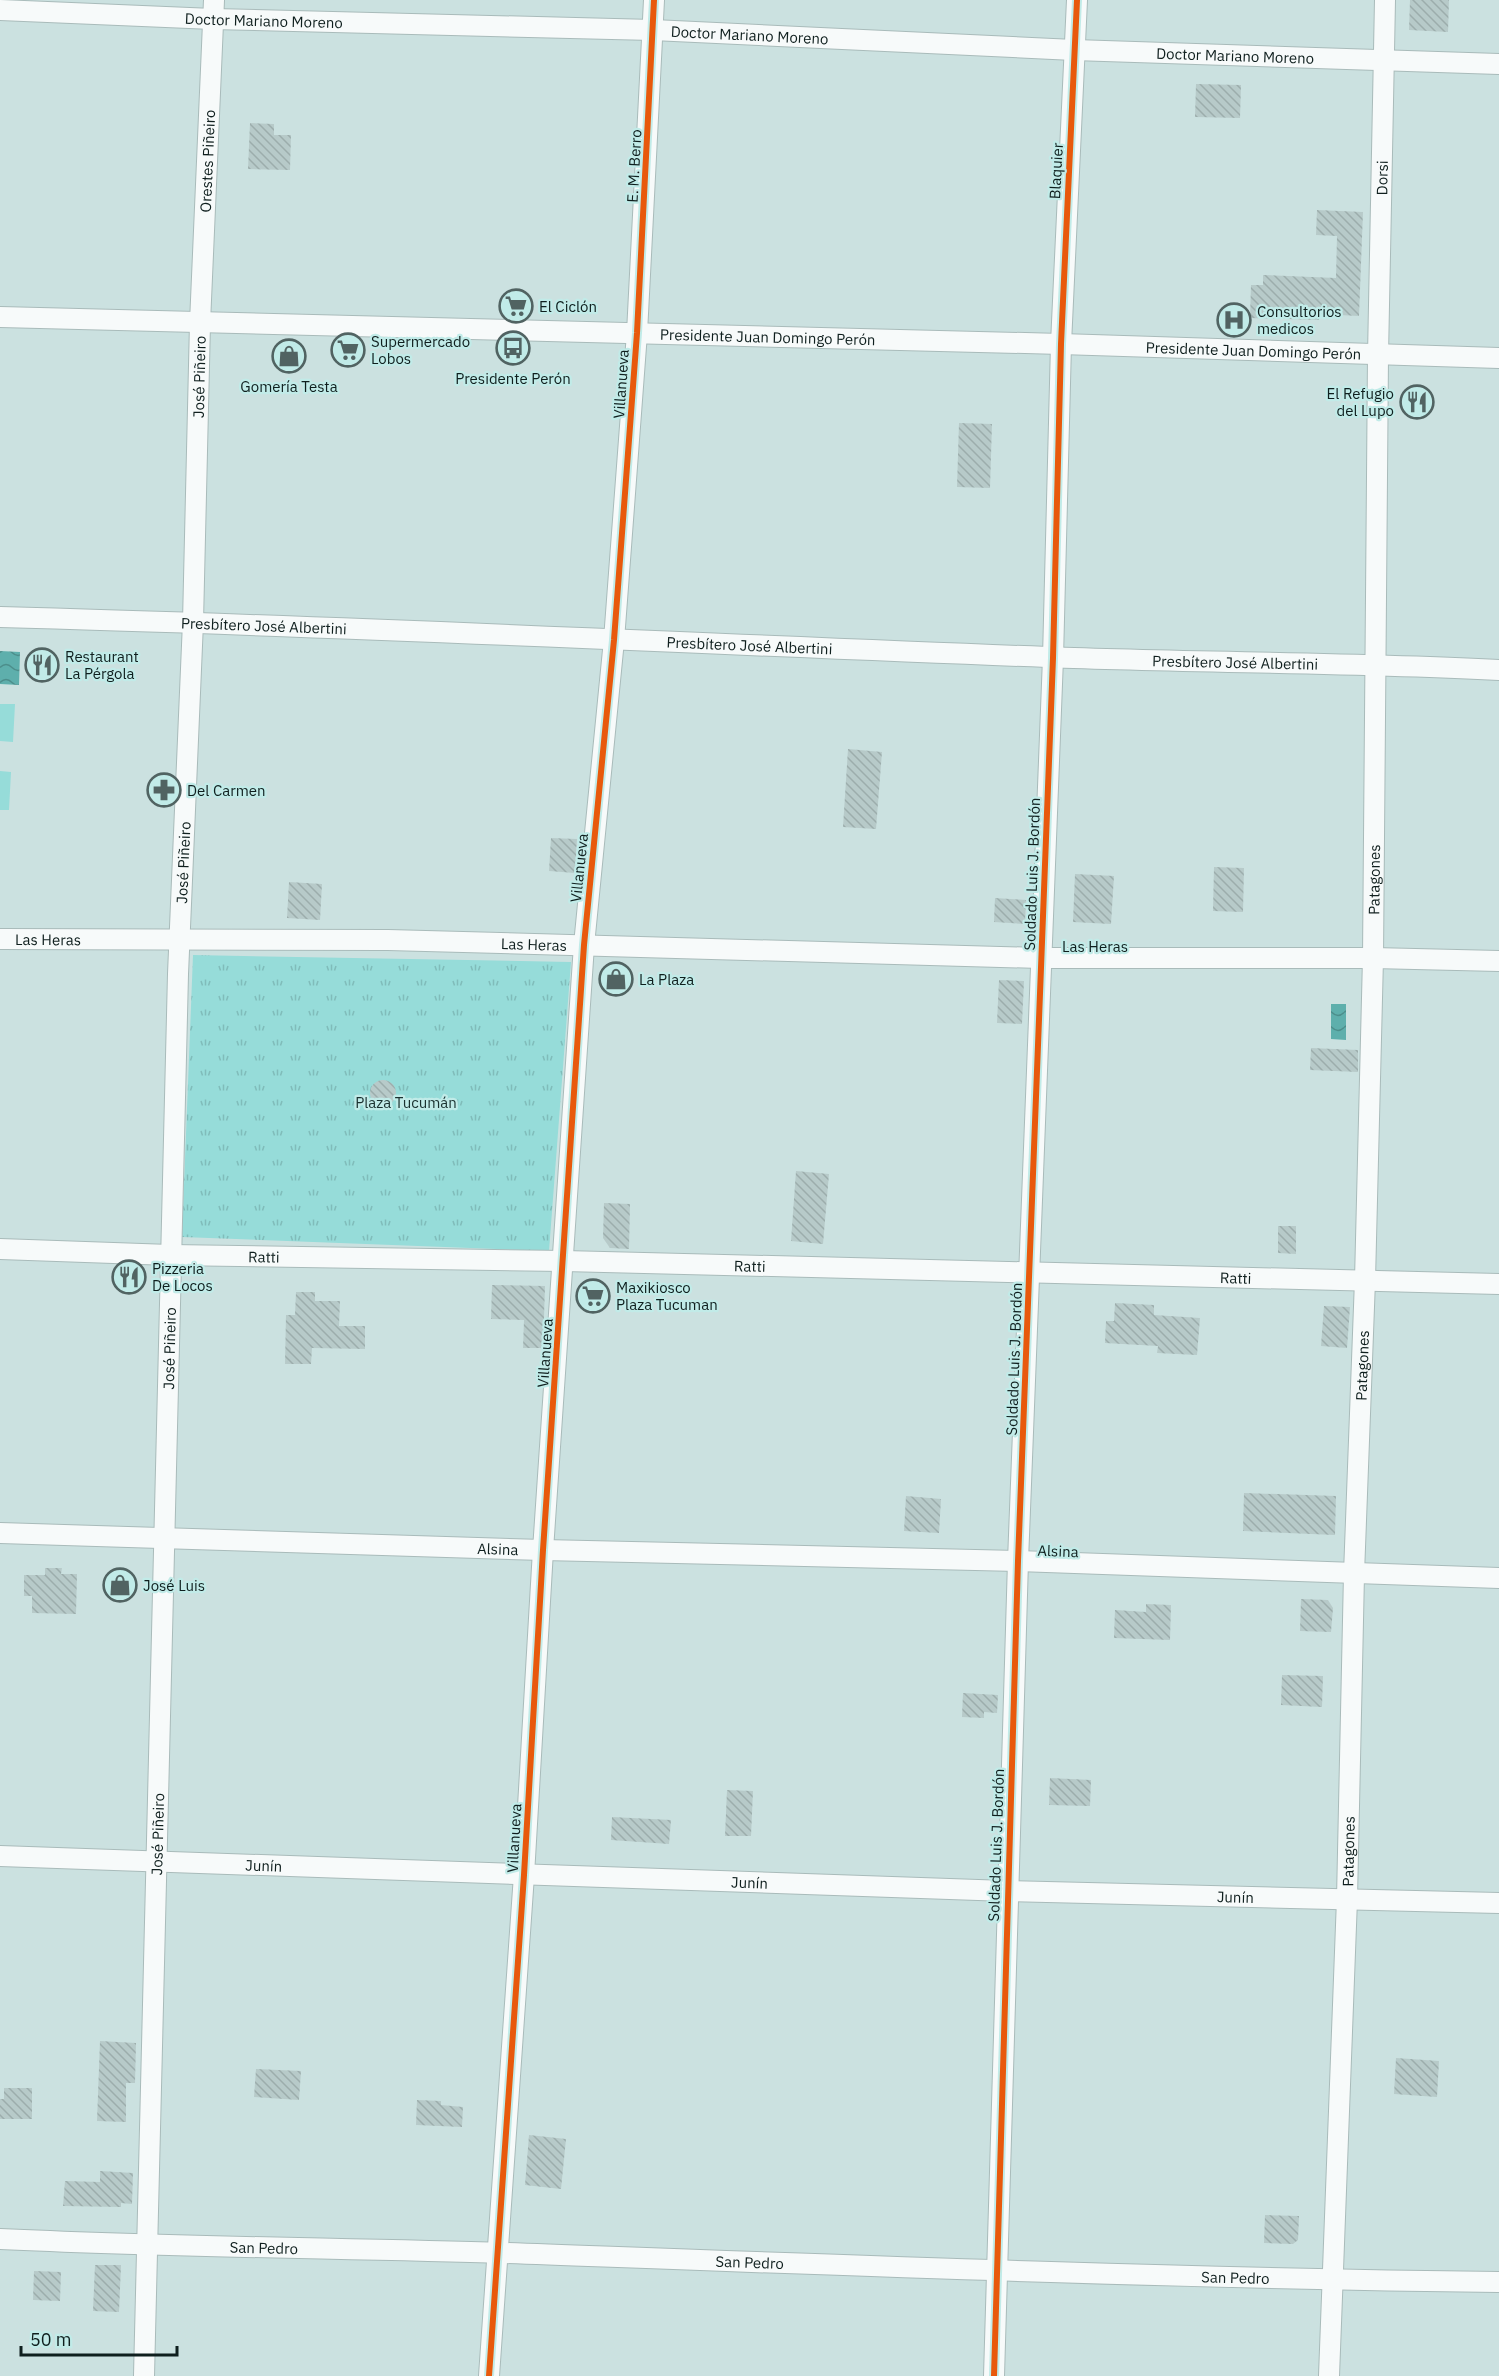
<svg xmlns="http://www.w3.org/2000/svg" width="1499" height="2376" font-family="'IBM Plex Sans',sans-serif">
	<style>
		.grass { fill: url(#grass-tufts) }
		.garden { fill: #96dcd9 }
		.water { fill: url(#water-waves) }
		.building { fill: url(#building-back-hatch) }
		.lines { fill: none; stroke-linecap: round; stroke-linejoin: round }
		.minor-casing { stroke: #a9bbba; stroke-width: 22 }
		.minor { stroke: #f7fafa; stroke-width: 20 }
		.cycleway-casing { stroke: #c1ebe8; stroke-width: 10 }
		.cycleway { stroke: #e8590c; stroke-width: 6 }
		.labels { text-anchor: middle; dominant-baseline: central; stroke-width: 4.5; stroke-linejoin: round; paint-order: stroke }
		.street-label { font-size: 15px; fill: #0f1f1e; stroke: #c1ebe8 }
		.poi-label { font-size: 15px; fill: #0f1f1e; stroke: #c1ebe8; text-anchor: start }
		.park-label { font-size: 15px; fill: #1a3130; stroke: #c1ebe8 }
	</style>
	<defs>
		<pattern id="grass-tufts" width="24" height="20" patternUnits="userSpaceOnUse" patternTransform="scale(1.5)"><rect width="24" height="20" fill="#96dcd9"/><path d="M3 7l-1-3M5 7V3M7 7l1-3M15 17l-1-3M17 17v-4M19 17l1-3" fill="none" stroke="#80bcba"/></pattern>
		<pattern id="water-waves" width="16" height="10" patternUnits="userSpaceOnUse" patternTransform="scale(1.5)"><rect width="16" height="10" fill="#5eafac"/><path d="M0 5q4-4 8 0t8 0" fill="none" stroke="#4c8e8b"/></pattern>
		<pattern id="building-back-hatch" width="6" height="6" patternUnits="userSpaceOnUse" patternTransform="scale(1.5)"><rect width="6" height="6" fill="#b7cac9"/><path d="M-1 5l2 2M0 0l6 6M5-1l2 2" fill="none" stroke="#9cadac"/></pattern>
	</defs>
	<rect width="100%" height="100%" fill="#cbe1e0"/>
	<path class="grass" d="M193,955L571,962L549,1251L182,1237Z"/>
	<path class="garden" d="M0,704H15L13,742L0,741Z
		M0,771L11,772L9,810H0Z"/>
	<path class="water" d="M0,651L20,652L19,685L0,684Z
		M1331,1004H1346V1040L1331,1039Z"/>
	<path class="building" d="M1410,0H1449L1448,32L1409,30Z
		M1196,84L1241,85L1240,118L1195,117Z
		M250,123L274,124V135H291L290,170L248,169Z
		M1317,210L1363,212L1359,316L1319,314V320L1250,318L1251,285H1263V275L1336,278L1337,236L1316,235Z
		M959,423L992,424L990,488L957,487Z
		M848,749L882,752L876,829L843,827Z
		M551,838L577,839L575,873L549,871Z
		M1214,867L1244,868L1243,912L1213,911Z
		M1075,874L1114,876L1111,924L1073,922Z
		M289,882L322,884L320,920L287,918Z
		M995,898L1026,900L1025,924L994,922Z
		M999,980L1024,981L1022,1024L997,1023Z
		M1311,1048L1358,1050V1072L1310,1070Z
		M370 1093a13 13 0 1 1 26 0a13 13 0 1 1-26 0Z
		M796,1171L829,1174L823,1244L791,1241Z
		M604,1203L630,1204L629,1249L610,1248L603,1238Z
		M1278,1226H1296V1254L1278,1253Z
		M492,1285L545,1286L543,1348H523L524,1320L491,1319Z
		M296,1292H315V1301H340L339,1326H365V1349L312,1348L311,1364H285L286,1315H295Z
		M1115,1303L1154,1305V1315L1200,1318L1197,1355L1157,1353L1158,1346L1105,1343L1106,1321H1114Z
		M1324,1306L1350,1307L1347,1348L1321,1346Z
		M1244,1493L1336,1496L1335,1535L1243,1531Z
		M906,1496L941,1499L939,1533L904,1531Z
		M45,1568H62L61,1574H77L76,1614L32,1613V1596H24V1575H45Z
		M1301,1599L1328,1600L1333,1608L1331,1632L1300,1631Z
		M1146,1604L1171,1605L1170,1640L1114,1638L1115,1610L1146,1612Z
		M1282,1675L1323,1676L1322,1707L1281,1705Z
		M963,1693L998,1695L997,1713L984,1712V1718L962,1717Z
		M1050,1778L1091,1780L1090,1806L1049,1805Z
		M727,1790L753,1791L751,1836H725Z
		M612,1817L671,1820L669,1844L611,1840Z
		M100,2041L136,2043L135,2083H126V2122L97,2121Z
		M1396,2058L1439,2061L1437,2097L1394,2094Z
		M256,2069L301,2071L299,2100L254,2097Z
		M4,2088H32V2119H0V2099H4Z
		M417,2100L441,2101V2105L463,2107L462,2127L416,2125Z
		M529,2135L566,2139L561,2189L525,2185Z
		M100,2171L133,2173L132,2204L121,2203V2207L63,2206L65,2181L100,2182Z
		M1265,2215L1299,2216L1298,2240L1293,2244L1264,2243Z
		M95,2265H121L119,2312L93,2311Z
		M34,2271L61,2272L60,2301L33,2300Z"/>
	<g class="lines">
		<defs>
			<g id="minor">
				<path id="s1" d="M0,10L213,19L653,30L1074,50L1499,64"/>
				<path id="s2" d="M0,317L1061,344L1499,358"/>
				<path id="s3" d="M0,617C349,626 698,644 1047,657C1198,663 1348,662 1499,670"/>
				<path id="s4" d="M0,939L388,940L1040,958H1373L1499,961"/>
				<path id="s5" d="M0,1249L170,1255L564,1261L1499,1284"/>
				<path id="s6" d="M0,1533L543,1550L1018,1561L1499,1578"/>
				<path id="s7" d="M0,1856L1007,1891L1499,1903"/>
				<path id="s8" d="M0,2239C168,2247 336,2248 505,2253C836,2265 1167,2278 1499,2282"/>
				<path id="s9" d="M144,2376L178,974L193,622L200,323L214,0"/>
				<path d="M489,2376L524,1875L543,1550L584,945L614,640L637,333L654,0"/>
				<path d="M994,2376L1018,1561L1053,658L1061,344L1077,0"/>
				<path id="s10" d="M1329,2376L1347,1899L1354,1574L1365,1280L1373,958L1378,356L1385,0"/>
			</g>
		</defs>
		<use href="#minor" class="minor-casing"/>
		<use href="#minor" class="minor"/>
		<defs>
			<path id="cycleway" d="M489,2376L524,1875L543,1550L584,945L614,640L637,333L654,0
				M994,2376L1018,1561L1053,658L1061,344L1077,0"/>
		</defs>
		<use href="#cycleway" class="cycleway-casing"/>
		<use href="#cycleway" class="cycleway"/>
	</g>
	<defs>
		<symbol id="supermarket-ring" viewBox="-11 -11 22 22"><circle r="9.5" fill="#c1ebe8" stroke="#516362" stroke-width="1.5"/><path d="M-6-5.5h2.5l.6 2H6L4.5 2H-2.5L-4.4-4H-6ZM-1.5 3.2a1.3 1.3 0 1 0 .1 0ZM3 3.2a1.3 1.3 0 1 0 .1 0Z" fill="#516362"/></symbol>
		<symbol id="hospital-ring" viewBox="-11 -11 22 22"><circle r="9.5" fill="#c1ebe8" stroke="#516362" stroke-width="1.5"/><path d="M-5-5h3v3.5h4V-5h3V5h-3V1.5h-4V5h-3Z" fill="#516362"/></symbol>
		<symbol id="bus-ring" viewBox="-11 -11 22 22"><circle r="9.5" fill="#c1ebe8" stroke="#516362" stroke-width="1.5"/><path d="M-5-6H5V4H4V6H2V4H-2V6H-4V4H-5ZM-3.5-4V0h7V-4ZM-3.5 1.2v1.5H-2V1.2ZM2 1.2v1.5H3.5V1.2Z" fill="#516362"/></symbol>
		<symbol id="shop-ring" viewBox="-11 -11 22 22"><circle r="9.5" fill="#c1ebe8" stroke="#516362" stroke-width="1.5"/><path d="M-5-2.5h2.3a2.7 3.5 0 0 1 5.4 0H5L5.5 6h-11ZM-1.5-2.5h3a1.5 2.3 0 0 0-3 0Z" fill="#516362"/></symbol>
		<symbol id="restaurant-ring" viewBox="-11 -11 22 22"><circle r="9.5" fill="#c1ebe8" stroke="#516362" stroke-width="1.5"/><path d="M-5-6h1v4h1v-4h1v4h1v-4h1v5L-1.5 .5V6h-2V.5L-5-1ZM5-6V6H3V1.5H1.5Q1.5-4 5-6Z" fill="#516362"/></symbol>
		<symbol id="pharmacy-ring" viewBox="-11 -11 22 22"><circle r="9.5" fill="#c1ebe8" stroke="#516362" stroke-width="1.5"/><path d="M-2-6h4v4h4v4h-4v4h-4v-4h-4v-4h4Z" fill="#516362"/></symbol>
	</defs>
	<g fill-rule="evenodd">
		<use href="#supermarket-ring" x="497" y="287" width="38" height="38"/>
		<use href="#hospital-ring" x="1215" y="301" width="38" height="38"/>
		<use href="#bus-ring" x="494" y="329" width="38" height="38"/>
		<use href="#supermarket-ring" x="329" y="331" width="38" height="38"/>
		<use href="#shop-ring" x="270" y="337" width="38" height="38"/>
		<use href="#restaurant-ring" x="1398" y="383" width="38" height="38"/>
		<use href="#restaurant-ring" x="23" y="646" width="38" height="38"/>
		<use href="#pharmacy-ring" x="145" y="771" width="38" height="38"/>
		<use href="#shop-ring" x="597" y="960" width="38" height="38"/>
		<use href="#restaurant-ring" x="110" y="1258" width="38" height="38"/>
		<use href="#supermarket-ring" x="574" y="1277" width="38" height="38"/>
		<use href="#shop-ring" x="101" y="1566" width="38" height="38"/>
	</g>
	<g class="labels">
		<g class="street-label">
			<text stroke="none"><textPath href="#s1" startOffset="264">Doctor Mariano Moreno</textPath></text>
			<text stroke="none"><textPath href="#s1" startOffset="750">Doctor Mariano Moreno</textPath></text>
			<text stroke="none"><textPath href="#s1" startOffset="1236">Doctor Mariano Moreno</textPath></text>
			<text stroke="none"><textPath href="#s9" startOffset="2216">Orestes Piñeiro</textPath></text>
			<text transform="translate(634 166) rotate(-87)">E. M. Berro</text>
			<text transform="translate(1056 171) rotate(-87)">Blaquier</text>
			<text stroke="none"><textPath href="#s10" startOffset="2199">Dorsi</textPath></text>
			<text stroke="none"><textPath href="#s2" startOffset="768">Presidente Juan Domingo Perón</textPath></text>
			<text stroke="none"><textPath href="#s2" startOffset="1254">Presidente Juan Domingo Perón</textPath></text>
			<text stroke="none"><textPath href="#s9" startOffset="2000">José Piñeiro</textPath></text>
			<text transform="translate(621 384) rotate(-86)">Villanueva</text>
			<text stroke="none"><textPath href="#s3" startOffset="264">Presbítero José Albertini</textPath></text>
			<text stroke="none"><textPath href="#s3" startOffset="750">Presbítero José Albertini</textPath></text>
			<text stroke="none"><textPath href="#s3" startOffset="1236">Presbítero José Albertini</textPath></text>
			<text stroke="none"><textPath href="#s9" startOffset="1514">José Piñeiro</textPath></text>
			<text transform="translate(579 868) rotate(-84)">Villanueva</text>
			<text transform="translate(1032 874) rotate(-88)">Soldado Luis J. Bordón</text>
			<text stroke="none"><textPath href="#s10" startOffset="1497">Patagones</textPath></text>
			<text stroke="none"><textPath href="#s4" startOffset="48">Las Heras</textPath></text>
			<text stroke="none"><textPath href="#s4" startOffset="534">Las Heras</textPath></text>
			<text x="1095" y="946">Las Heras</text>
			<text stroke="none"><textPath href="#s5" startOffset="264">Ratti</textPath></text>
			<text stroke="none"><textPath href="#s5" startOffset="750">Ratti</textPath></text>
			<text stroke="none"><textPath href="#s5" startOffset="1236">Ratti</textPath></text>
			<text stroke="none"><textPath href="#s9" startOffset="1028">José Piñeiro</textPath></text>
			<text transform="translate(545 1353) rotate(-86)">Villanueva</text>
			<text transform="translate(1014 1359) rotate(-88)">Soldado Luis J. Bordón</text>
			<text stroke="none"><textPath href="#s10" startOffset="1011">Patagones</textPath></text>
			<text stroke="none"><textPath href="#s6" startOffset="498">Alsina</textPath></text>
			<text transform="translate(1058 1551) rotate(2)">Alsina</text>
			<text stroke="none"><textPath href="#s9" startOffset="542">José Piñeiro</textPath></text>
			<text transform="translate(514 1838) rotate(-87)">Villanueva</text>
			<text transform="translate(996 1845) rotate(-88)">Soldado Luis J. Bordón</text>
			<text stroke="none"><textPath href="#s10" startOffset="525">Patagones</textPath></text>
			<text stroke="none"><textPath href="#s7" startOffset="264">Junín</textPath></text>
			<text stroke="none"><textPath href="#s7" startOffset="750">Junín</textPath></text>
			<text stroke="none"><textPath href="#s7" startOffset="1236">Junín</textPath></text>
			<text stroke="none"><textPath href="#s8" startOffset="264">San Pedro</textPath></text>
			<text stroke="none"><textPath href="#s8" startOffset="750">San Pedro</textPath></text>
			<text stroke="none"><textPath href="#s8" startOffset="1236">San Pedro</textPath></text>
		</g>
		<g class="poi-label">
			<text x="539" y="306">El Ciclón</text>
			<text x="1257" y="311">Consultorios<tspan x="1257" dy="17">medicos</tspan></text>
			<text x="371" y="341">Supermercado<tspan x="371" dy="17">Lobos</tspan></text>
			<text x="513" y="378" text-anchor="middle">Presidente Perón</text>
			<text x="289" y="386" text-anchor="middle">Gomería Testa</text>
			<text x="1394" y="393" text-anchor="end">El Refugio<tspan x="1394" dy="17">del Lupo</tspan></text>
			<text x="65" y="656">Restaurant<tspan x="65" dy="17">La Pérgola</tspan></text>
			<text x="187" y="790">Del Carmen</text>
			<text x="639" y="979">La Plaza</text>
			<text x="152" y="1268">Pizzeria<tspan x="152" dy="17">De Locos</tspan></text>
			<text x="616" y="1287">Maxikiosco<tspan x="616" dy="17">Plaza Tucuman</tspan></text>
			<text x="143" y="1585">José Luis</text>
		</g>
		<g class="park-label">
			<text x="406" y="1102">Plaza Tucumán</text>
		</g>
	</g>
	<path d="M21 2346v9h156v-9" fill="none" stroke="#0f1f1e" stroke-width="3"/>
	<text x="30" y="2346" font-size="18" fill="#0f1f1e" stroke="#c1ebe8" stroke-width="4.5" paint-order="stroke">50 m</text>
</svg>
